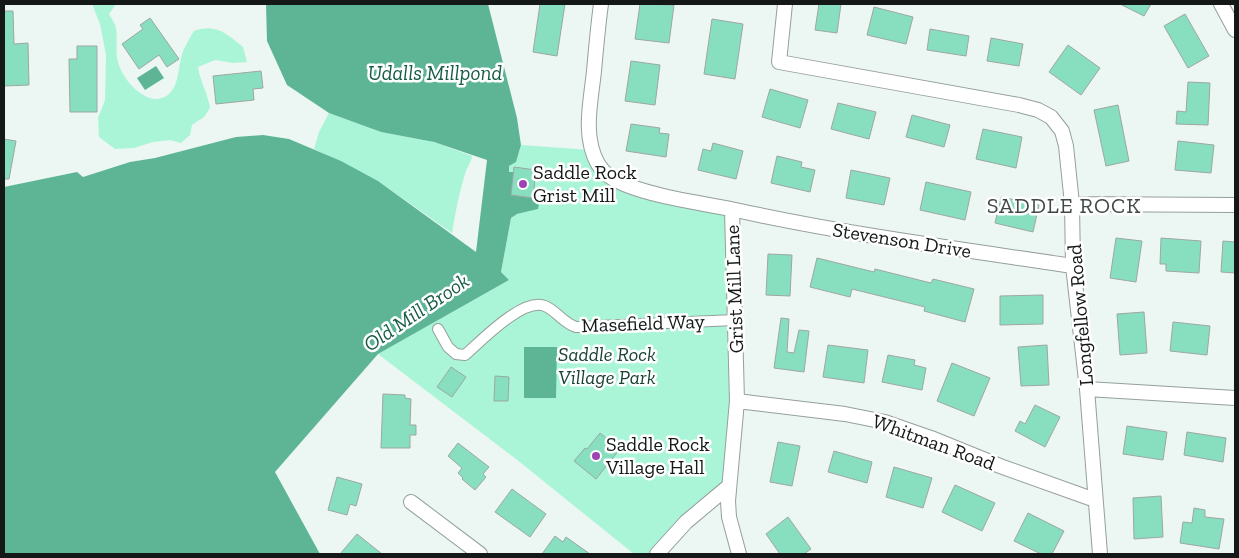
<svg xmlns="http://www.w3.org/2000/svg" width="1239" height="558" font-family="'Zilla Slab',serif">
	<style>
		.green { fill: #aaf5d8 }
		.water { fill: #5db596 }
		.building { fill: #87dfbf; stroke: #9da7a3 }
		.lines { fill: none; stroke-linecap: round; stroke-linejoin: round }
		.pedestrian-casing { stroke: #959f9b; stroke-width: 12 }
		.minor-casing { stroke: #959f9b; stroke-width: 16 }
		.pedestrian { stroke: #fff; stroke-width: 10 }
		.minor { stroke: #fff; stroke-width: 14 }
		.poi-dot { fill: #9c45b2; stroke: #fff; stroke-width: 2 }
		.labels { text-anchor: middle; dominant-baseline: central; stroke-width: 5; stroke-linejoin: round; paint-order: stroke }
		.poi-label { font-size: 20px; fill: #141816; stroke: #fff; text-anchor: start }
		.street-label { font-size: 20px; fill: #141816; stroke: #fff }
		.park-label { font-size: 20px; font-style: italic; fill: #1b4235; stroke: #fff }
		.water-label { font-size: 21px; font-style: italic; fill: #185d48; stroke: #fff }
		.quarter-label { font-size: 22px; letter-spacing: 1px; fill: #414946; stroke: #fff }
	</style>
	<rect width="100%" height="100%" fill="#ecf6f2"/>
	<path class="green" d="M92,4H116L109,14C111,18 115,23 116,28C118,39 115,51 118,62C123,82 152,113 171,92C180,81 178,64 183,51C186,44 190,38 194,31C216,23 227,34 243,47L247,62L233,63L215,60L198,67C200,81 208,94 210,108L204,117L192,125L190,135L181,143L170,140L153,142L134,148L115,149L99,137L98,118L105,100L106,55L100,24Z
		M329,113L381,132L434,142L472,156C471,163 467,167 465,174C459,194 455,213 452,233L378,181L314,149L319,132Z
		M521,145L591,150L608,175L732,210L729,486L657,554H634L516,459L378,354L509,280L501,272L511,218L517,214L537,209L533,198L511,195L514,173L508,172L509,166L516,162Z"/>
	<path class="water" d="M266,4H488L517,118L521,145L516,162L509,166V172H514L511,195L533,198L539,204L538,209L517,214L511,218L501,272L509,280L378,354L275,472L320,554H4V187L77,172L83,177L130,162L155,158L236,137L263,135L289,139L341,161L378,181L476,252L487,160L434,142L381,132L329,113L287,85L267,41Z
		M156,66L164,78L145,90L137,78Z
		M524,347H557L556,398H524Z"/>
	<path class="building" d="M540,4H565L557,56L533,52Z
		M640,4L674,5L669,43L635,39Z
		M819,4H841L837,33L815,30Z
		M1120,4H1151L1144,16Z
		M874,7L913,17L906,44L867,35Z
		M4,11H13L14,44L28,43L29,85L4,86Z
		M1185,14L1209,56L1188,68L1164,26Z
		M150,18L179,59L167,67L159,55L139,69L122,44L143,29L140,25Z
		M712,19L743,24L735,79L704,74Z
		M930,29L969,36L966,56L927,50Z
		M991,38L1023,44L1019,66L987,61Z
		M1068,45L1100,68L1081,95L1049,72Z
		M77,46H97V112H70L69,59H77Z
		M631,61L660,65L655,105L625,101Z
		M261,71L263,88L253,89L254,100L216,104L213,76Z
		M1188,82L1210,83L1208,125L1176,124L1177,111L1186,112Z
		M770,89L808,100L800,128L762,117Z
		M838,103L876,112L869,139L831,129Z
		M1118,105L1129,161L1106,166L1094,110Z
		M912,115L950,125L944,147L906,137Z
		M631,124L660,128L659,133L669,134L666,157L626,151Z
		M983,129L1022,137L1016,168L976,159Z
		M4,139L16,141L9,179H4Z
		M1178,141L1214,145L1211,173L1175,170Z
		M713,143L743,151L736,179L698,170L703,149L711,151Z
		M777,156L802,162L801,167L815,170L810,192L771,183Z
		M514,167L536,170L533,198L511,195Z
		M851,170L890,178L884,205L846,198Z
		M926,182L971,192L965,220L920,210Z
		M1001,197L1039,205L1033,232L995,223Z
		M1116,238L1142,241L1136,282L1110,278Z
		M1161,238L1201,241L1199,273L1166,271V264H1160Z
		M1223,241L1235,242V273L1221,272Z
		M768,254L792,255L790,296L766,295Z
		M817,258L874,272L875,269L931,283L933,279L974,289L965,322L924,311L925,307L852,289L850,297L810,287Z
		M1043,295V324L1000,325V296Z
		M1144,312L1147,353L1120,355L1117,314Z
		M781,318L789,319L787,352L794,353L799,330L809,331L804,372L774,368Z
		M1173,322L1210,326L1207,355L1170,351Z
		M828,345L868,350L864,383L823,377Z
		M1047,345L1049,385L1021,386L1018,347Z
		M888,355L915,360L914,365L926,368L922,390L882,382Z
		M952,363L990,378L974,416L937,401Z
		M451,367L466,377L452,397L437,387Z
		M495,376L509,377L508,401H494Z
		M383,394L405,395V398L411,399L410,425H416V435H410V448H381Z
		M1035,405L1060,417L1045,447L1015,431L1020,421L1025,424Z
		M1127,426L1167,432L1163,460L1123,454Z
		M1187,432L1226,438L1223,462L1184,455Z
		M600,433L620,449L596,479L574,461L585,448L587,449Z
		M778,442L800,446L792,486L770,482Z
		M458,443L489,467L483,474L486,477L475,490L462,479L463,478L458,473L462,468L448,456Z
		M834,451L872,462L867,483L828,472Z
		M894,467L932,478L923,508L886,497Z
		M337,477L362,484L356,506L350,504L347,515L328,510Z
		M955,485L995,503L982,531L942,512Z
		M512,489L546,514L530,537L495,512Z
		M1161,496L1163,537L1134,539L1133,498Z
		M1194,508L1205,510V517L1224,519L1219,549L1180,543L1183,522L1192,523Z
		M1028,513L1064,531L1052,554H1041L1014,541Z
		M788,517L811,549L804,554H780L766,534Z
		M357,534L382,554H340Z
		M555,536L563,542L566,537L590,554H542Z"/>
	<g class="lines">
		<defs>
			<path id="pedestrian" d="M438,329L448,347L456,354L465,355C481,341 523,297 545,306C557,311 563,323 576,327L735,320"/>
			<path id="minor" d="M601,4C598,26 596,49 594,71C591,101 582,136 598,164C604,174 613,180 624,184C656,197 696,202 731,209C844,234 959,249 1073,266
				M785,4L779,62L1019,105L1038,110L1051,117L1062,131L1066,146L1072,204L1073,266L1087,389L1100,554
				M1221,4L1235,30
				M1072,204L1235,205
				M732,210L737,401L728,501L729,517L739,554
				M1087,389L1235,398
				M737,401L845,414L885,422L931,438L1000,466L1095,500
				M411,502L480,554
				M657,554L686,522L729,486"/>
		</defs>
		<use href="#pedestrian" class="pedestrian-casing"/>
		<use href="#minor" class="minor-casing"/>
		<use href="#pedestrian" class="pedestrian"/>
		<use href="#minor" class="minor"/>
	</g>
	<g class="poi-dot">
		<circle cx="523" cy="184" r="5"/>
		<circle cx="596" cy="456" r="5"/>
	</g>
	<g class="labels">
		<g class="poi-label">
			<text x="533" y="172">Saddle Rock<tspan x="533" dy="23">Grist Mill</tspan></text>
			<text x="606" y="444">Saddle Rock<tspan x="606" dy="23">Village Hall</tspan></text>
		</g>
		<g class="street-label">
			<text transform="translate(902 240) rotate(9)">Stevenson Drive</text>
			<text transform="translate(734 289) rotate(-92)">Grist Mill Lane</text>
			<text transform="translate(1080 315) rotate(-95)">Longfellow Road</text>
			<text transform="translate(643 323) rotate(-2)">Masefield Way</text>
			<text transform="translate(934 442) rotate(20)">Whitman Road</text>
		</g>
		<g class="park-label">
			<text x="607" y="354">Saddle Rock<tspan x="607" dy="23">Village Park</tspan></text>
		</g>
		<g class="water-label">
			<text x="435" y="72">Udalls Millpond</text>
			<text transform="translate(416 312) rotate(-34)">Old Mill Brook</text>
		</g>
		<g class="quarter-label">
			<text x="1064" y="205">SADDLE ROCK</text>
		</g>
	</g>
	<rect width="1239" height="558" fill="none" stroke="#141816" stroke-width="10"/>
</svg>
